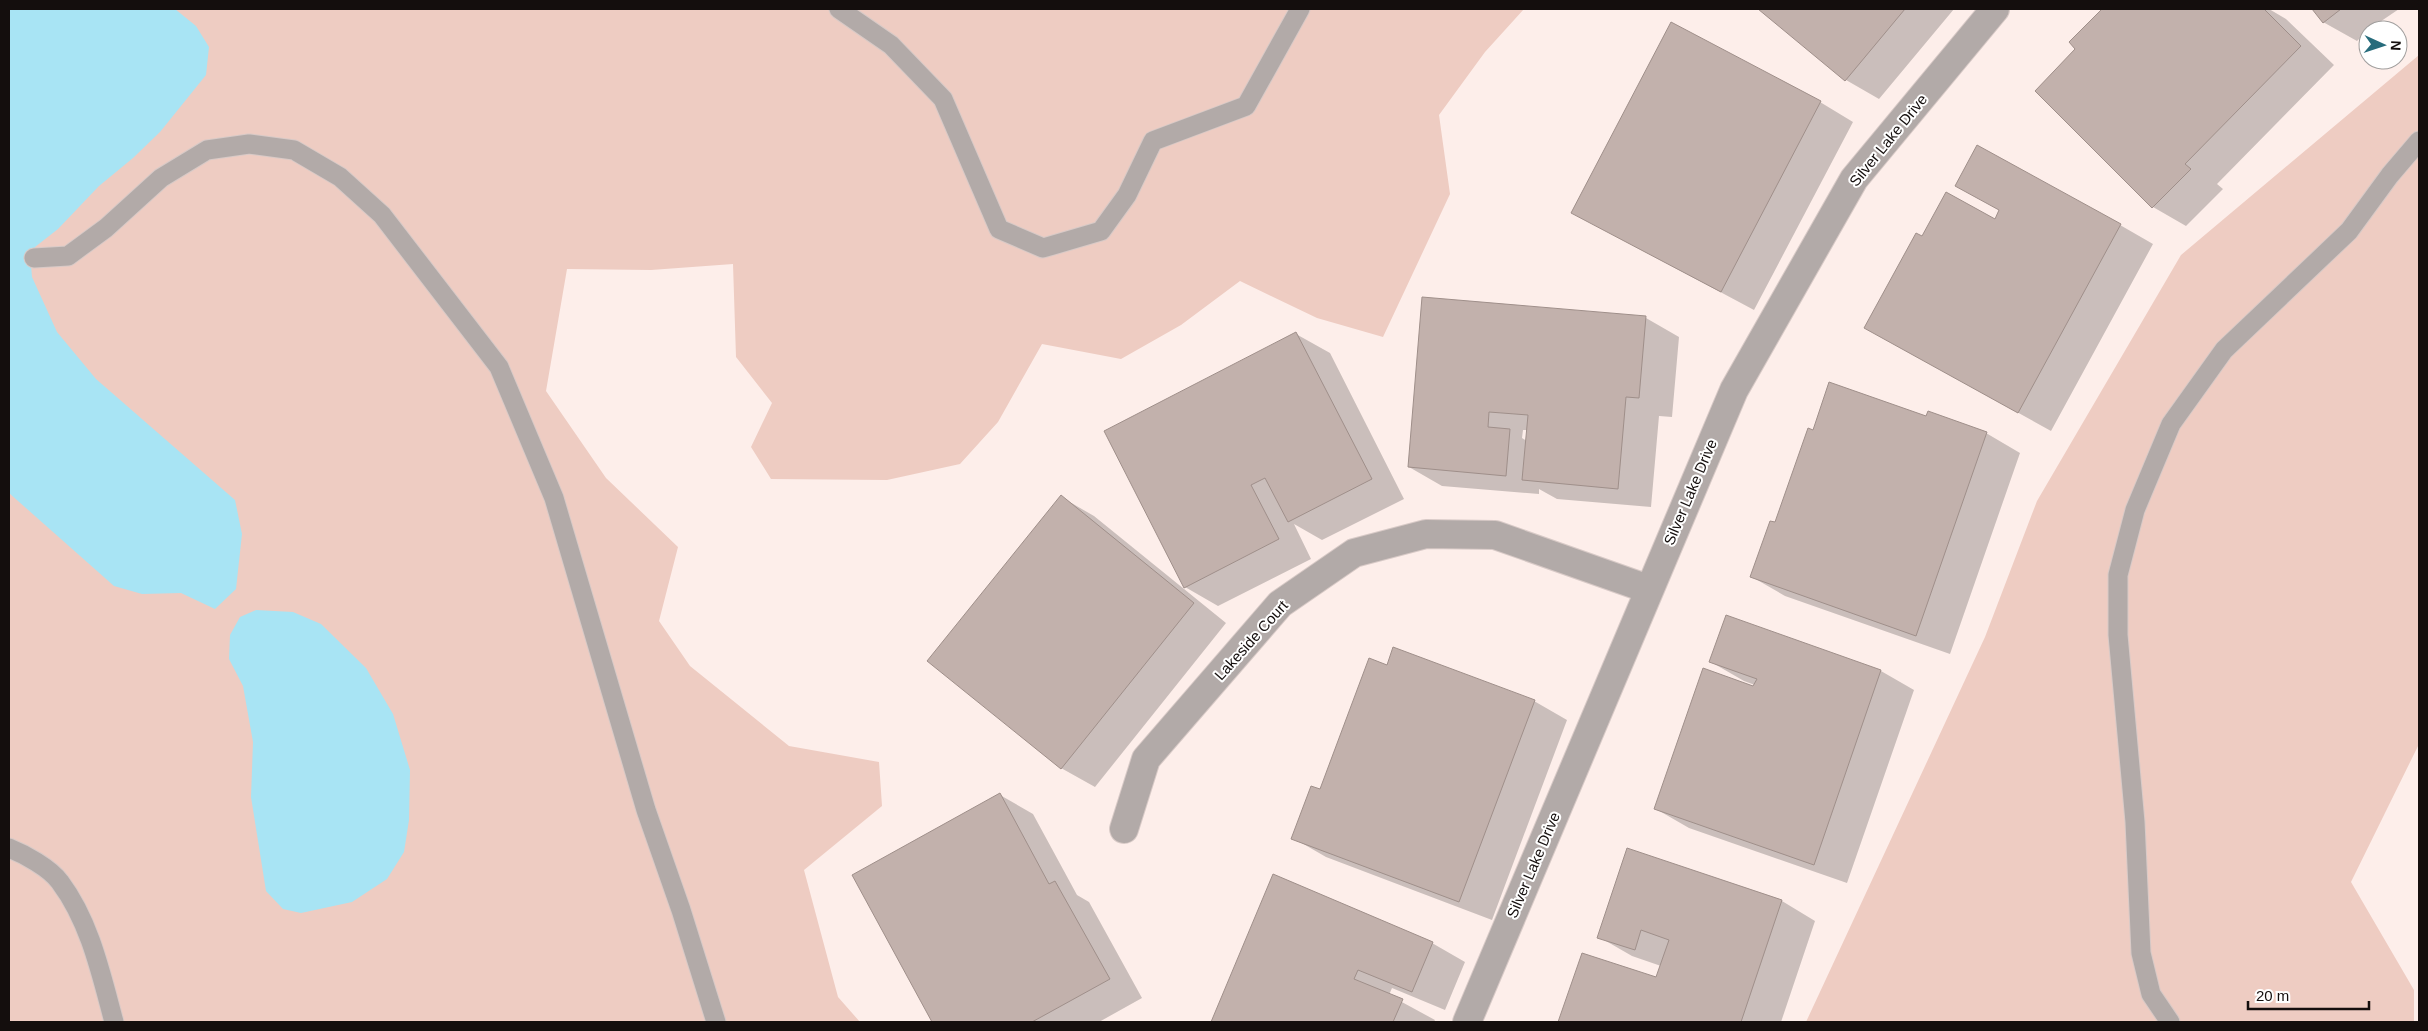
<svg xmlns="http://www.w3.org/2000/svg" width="2428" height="1031" font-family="Arial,sans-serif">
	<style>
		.green { fill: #eeccc2 }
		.water { fill: #a8e4f4 }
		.shadow { fill: #0003; fill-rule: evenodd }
		.building { fill: #c2b1ac; stroke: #9f8f8a }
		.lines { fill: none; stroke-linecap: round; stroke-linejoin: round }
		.service-casing { stroke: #d8cac7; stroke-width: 21 }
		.minor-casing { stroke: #d8cac7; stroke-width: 30 }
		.service { stroke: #b2aaa8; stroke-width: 19 }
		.minor { stroke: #b2aaa8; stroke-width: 28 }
		.labels { text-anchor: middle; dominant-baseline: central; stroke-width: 4; stroke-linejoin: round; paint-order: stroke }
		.street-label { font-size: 15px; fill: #140e0d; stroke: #fff }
	</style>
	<rect width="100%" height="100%" fill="#fdeeea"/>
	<path class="green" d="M9,9H1524L1485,52L1439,115L1450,194L1383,337L1317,318L1240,281L1181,325L1121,359L1042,344L998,422L960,464L887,480L771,479L751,447L772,403L736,357L733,264L651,270L567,269L546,391L606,478L678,547L659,621L690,666L789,746L879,762L882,806L804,870L838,997L860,1022H9Z
		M2419,55V744L2351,882L2414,990V1022H1806L1985,637L2037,501L2181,255Z"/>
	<path class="water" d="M9,9H175L196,26L209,47L206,75L160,132L133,158L99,186L58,229L35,247L31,265L32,277L57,332L96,379L235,500L242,534L236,589L215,609L181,593L142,594L114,586L9,493Z
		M256,610L293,612L321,624L366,668L393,714L410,770L409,820L404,852L387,879L352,902L301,913L283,909L266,891L251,797L253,742L243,686L229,659L230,635L240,617Z"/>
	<path class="shadow" d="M1760,9H1954L1879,99L1846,80Z
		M2104,9H2269L2286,19L2334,65L2217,184L2223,189L2186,226L2153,207L2077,49L2071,43Z
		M2314,9H2399L2368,30L2357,41L2323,22Z
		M1820,102L1853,122L1754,310L1606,231Z
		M1995,220L2120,225L2153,244L2051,431L1899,347L1923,238Z
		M1423,298L1646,318L1679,337L1672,417L1659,416L1651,507L1557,499L1539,489V494L1442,486L1409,467ZM1523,430H1528L1527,441L1522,438Z
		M1296,334L1330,353L1404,499L1322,540L1294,524L1311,559L1218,606L1185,587Z
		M1814,431L1986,433L2020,453L1950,654L1785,596L1752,577Z
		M1061,497L1094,516L1226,623L1095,787L1061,768Z
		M1727,617L1881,671L1914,690L1847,883L1689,828L1656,809L1755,685L1744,681L1711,662Z
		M1388,666L1534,701L1567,720L1492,920L1326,857L1293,838Z
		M1000,795L1033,814L1077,895L1089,902L1142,998L1099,1022H934L853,876Z
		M1628,849L1782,901L1815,921L1781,1022H1560L1583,954L1657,979L1661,966L1632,956L1599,937Z
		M1274,876L1432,943L1465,962L1445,1010L1392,988L1389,995L1435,1020L1434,1022H1212Z"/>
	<path class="building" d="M1758,9H1905L1845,81Z
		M2102,9H2264L2301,46L2185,164L2191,169L2152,208L2035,91L2075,49L2069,42Z
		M2312,9H2341L2323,23Z
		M1671,22L1821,101L1721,292L1571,213Z
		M1977,145L2121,224L2018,413L1864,328L1916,233L1922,236L1946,192L1995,219L1999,210L1955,186Z
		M1422,297L1646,316L1639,398L1626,397L1618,489L1522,480L1528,415L1489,412L1488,427L1510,429L1506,476L1408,467Z
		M1296,332L1372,479L1288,522L1265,478L1251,485L1279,539L1184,588L1104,431Z
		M1829,382L1926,416L1928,411L1987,432L1916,636L1750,577L1770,521L1775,522L1808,428L1813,430Z
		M1061,495L1194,603L1061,769L927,661Z
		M1726,615L1881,670L1814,865L1654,809L1703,668L1753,686L1757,679L1709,662Z
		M1393,647L1535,700L1459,902L1291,839L1311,786L1320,789L1369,658L1387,665Z
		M1000,793L1049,884L1055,881L1110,979L1032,1022H932L852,875Z
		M1627,848L1782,900L1741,1022H1558L1582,953L1656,977L1669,940L1641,930L1635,950L1597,938Z
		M1273,874L1433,942L1412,992L1358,970L1354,979L1403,999L1393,1022H1211Z"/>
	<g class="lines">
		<defs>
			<path id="service" d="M839,9L891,45L943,99L999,229L1043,248L1101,231L1127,195L1153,141L1246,106L1300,9
				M34,258L68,256L106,228L161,178L207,150L249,144L294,150L340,177L382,215L499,367L554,498L646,810L681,910L716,1022
				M9,848C24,854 50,868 60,882C90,922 101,974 114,1022
				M2170,1022L2151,994L2141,953L2135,822L2118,635V575L2135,510L2171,424L2224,350L2349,231L2390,175L2419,141"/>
			<path id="minor" d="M1124,829L1146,759L1280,604L1354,553L1426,534L1495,535L1648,589
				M1467,1022L1734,390L1854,179L1995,9"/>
		</defs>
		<use href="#service" class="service-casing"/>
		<use href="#minor" class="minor-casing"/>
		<use href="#service" class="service"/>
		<use href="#minor" class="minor"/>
	</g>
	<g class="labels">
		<g class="street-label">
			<text transform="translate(1888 140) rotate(-51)">Silver Lake Drive</text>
			<text transform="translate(1690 492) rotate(-67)">Silver Lake Drive</text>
			<text transform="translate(1251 640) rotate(-48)">Lakeside Court</text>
			<text transform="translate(1533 865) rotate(-67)">Silver Lake Drive</text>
		</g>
	</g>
	<rect width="2428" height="1031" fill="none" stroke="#140e0d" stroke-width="20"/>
	<g transform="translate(2383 45) rotate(93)"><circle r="24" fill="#ffffff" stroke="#a19f9e"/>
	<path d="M0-4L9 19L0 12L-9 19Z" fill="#276c7c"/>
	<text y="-8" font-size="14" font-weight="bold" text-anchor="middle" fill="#140e0d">N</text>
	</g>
	<path d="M2248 1001v8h121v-8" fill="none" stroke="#140e0d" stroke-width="2.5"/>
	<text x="2256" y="1001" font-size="15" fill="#140e0d" stroke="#ffffff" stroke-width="4" paint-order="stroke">20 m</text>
</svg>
